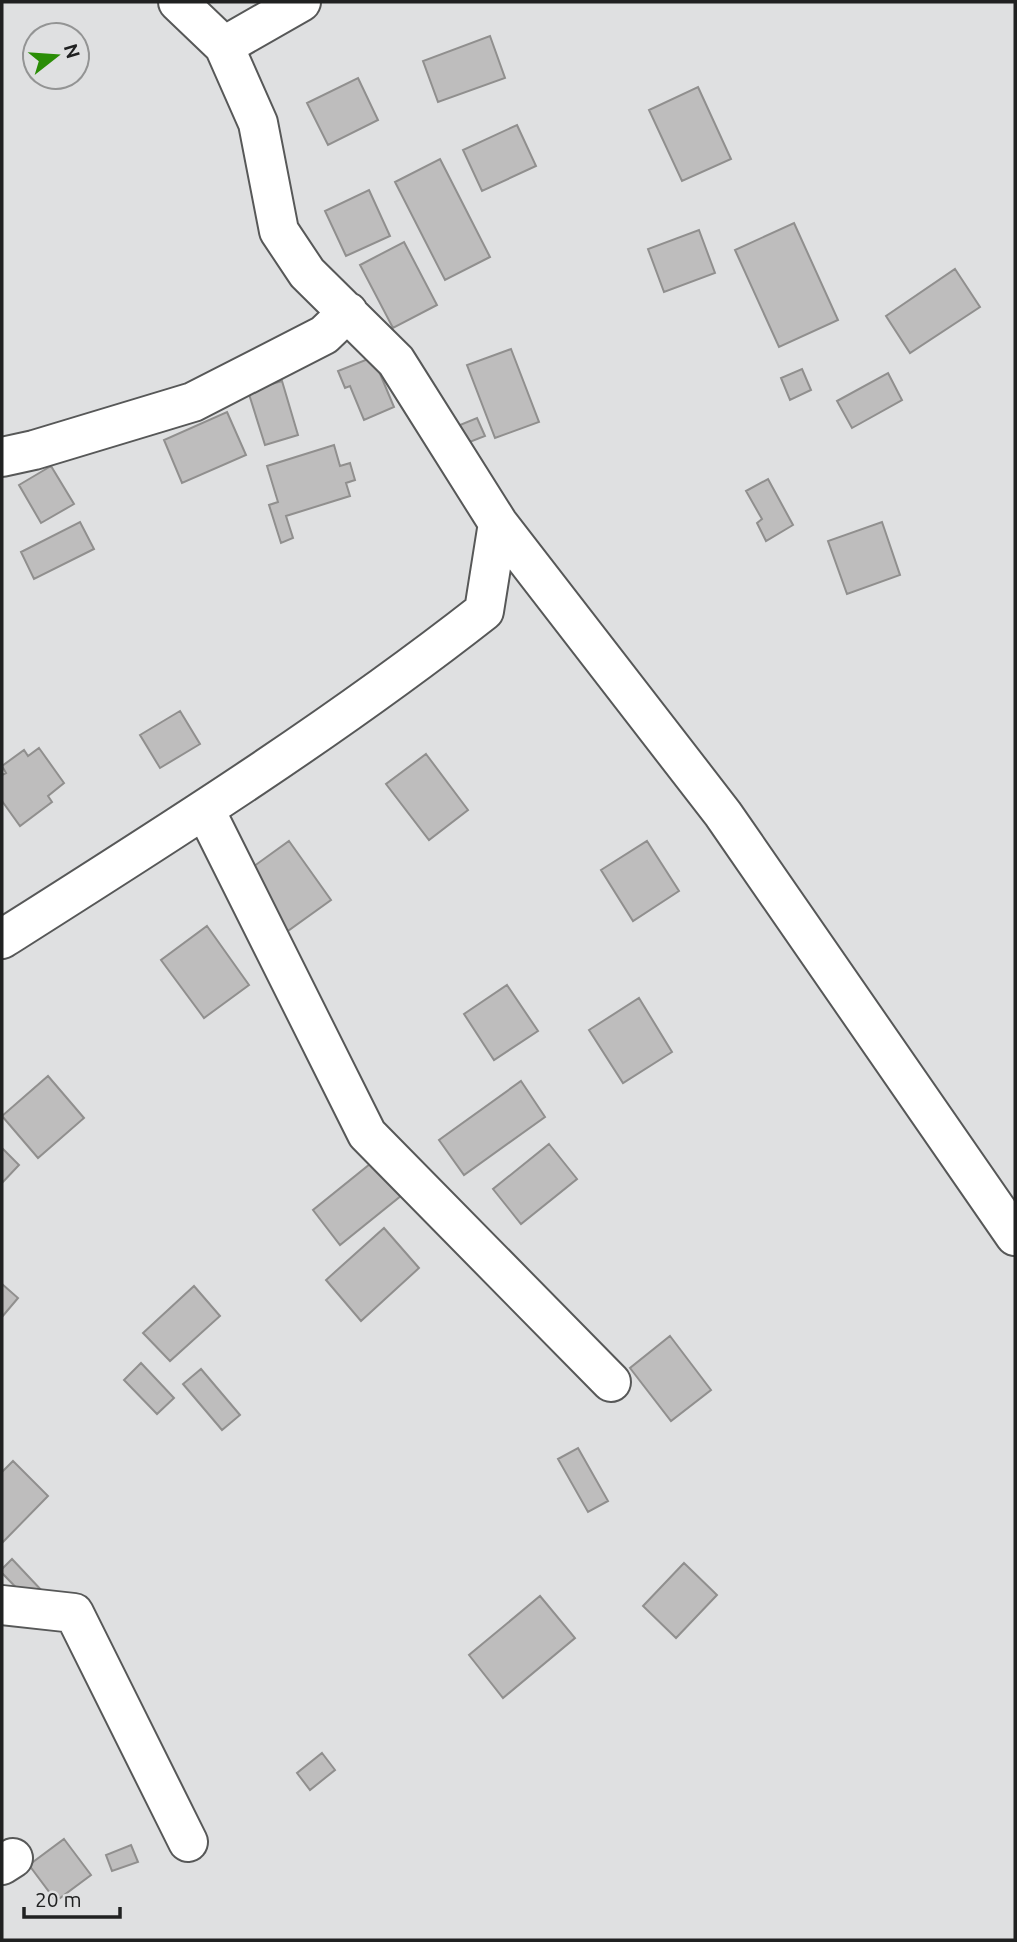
<svg xmlns="http://www.w3.org/2000/svg" width="1017" height="1942" font-family="Ubuntu,sans-serif">
	<style>
		.building { fill: #bebdbd; stroke: #908f8e; stroke-width: 2 }
		.lines { fill: none; stroke-linecap: round; stroke-linejoin: round }
		.minor-casing { stroke: #575858; stroke-width: 42 }
		.minor { stroke: #fff; stroke-width: 38 }
	</style>
	<rect width="100%" height="100%" fill="#dfe0e1"/>
	<path class="building" d="M490,36L505,78L438,102L423,61Z
		M358,78L378,120L328,145L307,103Z
		M698,87L731,159L682,181L649,110Z
		M517,125L536,166L482,191L463,150Z
		M440,159L490,257L445,280L395,182Z
		M369,190L390,236L346,256L325,211Z
		M794,223L838,320L779,347L735,250Z
		M699,230L715,273L664,292L648,249Z
		M404,242L437,305L393,328L360,265Z
		M955,269L980,307L910,353L886,316Z
		M511,349L539,422L495,438L467,365Z
		M373,357L394,407L364,420L350,386L345,388L338,371Z
		M802,369L811,390L790,400L781,378Z
		M888,373L902,400L852,428L837,401Z
		M282,381L298,435L265,445L248,391Z
		M227,412L246,455L182,483L164,440Z
		M477,418L485,436L462,445L455,427Z
		M334,445L340,466L350,463L355,480L346,483L350,496L286,516L293,538L281,543L269,505L278,502L267,466Z
		M51,466L74,504L41,523L19,485Z
		M768,479L793,525L766,541L757,523L762,519L746,491Z
		M80,522L94,549L34,579L21,552Z
		M882,522L900,575L847,594L828,541Z
		M180,711L200,744L160,768L140,735Z
		M39,748L64,783L48,796L52,802L20,826L2,801V775L6,773L2,766L24,750L28,756Z
		M426,754L468,810L429,840L386,784Z
		M289,841L331,900L285,933L243,874Z
		M647,841L679,891L633,921L601,870Z
		M207,926L249,985L204,1018L161,960Z
		M507,985L538,1031L494,1060L464,1014Z
		M639,998L672,1052L623,1083L589,1030Z
		M48,1076L84,1118L38,1158L2,1116Z
		M521,1081L545,1117L464,1175L439,1140Z
		M549,1144L577,1179L521,1224L493,1189Z
		M2,1148L19,1165L2,1183Z
		M375,1160L402,1195L340,1245L313,1210Z
		M384,1228L419,1268L361,1321L326,1280Z
		M2,1284L18,1298L2,1317Z
		M194,1286L220,1316L170,1361L143,1333Z
		M670,1336L711,1390L671,1421L630,1368Z
		M141,1363L174,1398L157,1414L124,1380Z
		M201,1369L240,1415L222,1430L183,1384Z
		M578,1448L608,1501L588,1512L558,1459Z
		M13,1461L48,1496L2,1543V1472Z
		M12,1559L44,1593L32,1604L2,1573V1569Z
		M684,1563L717,1595L676,1638L643,1606Z
		M540,1596L575,1638L503,1698L469,1655Z
		M322,1753L335,1770L310,1790L297,1773Z
		M64,1839L91,1875L56,1901L29,1865Z
		M131,1845L138,1862L112,1871L106,1855Z"/>
	<g class="lines">
		<defs>
			<path id="minor" d="M178,2L224,46L258,123L279,231L307,273L396,361L498,523L723,814L1015,1236
				M224,46L301,2
				M2,457L34,450L193,402L324,335L348,312
				M205,810L367,1134L611,1382
				M2,939C166,835 331,731 484,611L498,523
				M2,1605L74,1613L188,1842
				M2,1865L13,1858"/>
		</defs>
		<use href="#minor" class="minor-casing"/>
		<use href="#minor" class="minor"/>
	</g>
	<rect width="1017" height="1942" fill="none" stroke="#202121" stroke-width="7"/>
	<g transform="translate(56 56) rotate(73)"><circle r="33" fill="#dfe0e1" stroke="#939494" stroke-width="2"/>
	<path d="M0-5L12 26L0 18L-12 26Z" fill="#2a8d06"/>
	<text y="-10" font-size="19" font-weight="bold" text-anchor="middle" fill="#202121">N</text>
	</g>
	<path d="M24 1907v10h96v-10" fill="none" stroke="#202121" stroke-width="3.5"/>
	<text x="35" y="1907" font-size="21" fill="#202121" stroke="#dfe0e1" stroke-width="5" paint-order="stroke">20 m</text>
</svg>
